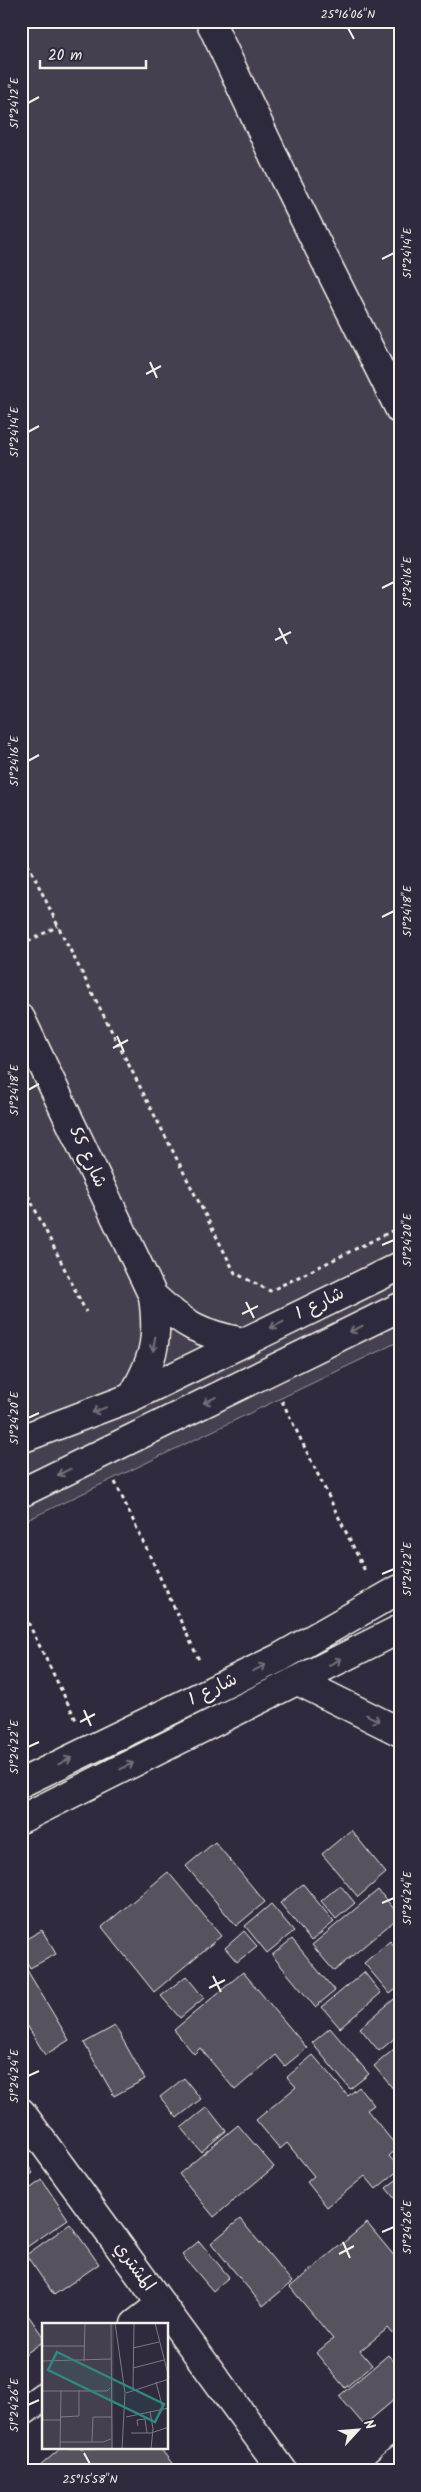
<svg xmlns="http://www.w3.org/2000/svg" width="421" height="2492" font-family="Kalam,'Playpen Sans Arabic',sans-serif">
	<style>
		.green { fill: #454050; stroke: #9c989c }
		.building { fill: #56525f; stroke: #f4f1e8 }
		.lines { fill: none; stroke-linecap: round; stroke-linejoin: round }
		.minor-casing { stroke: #f4f1e8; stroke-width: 31 }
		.path { stroke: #f4f1e8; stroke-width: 3; stroke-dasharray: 4 4; stroke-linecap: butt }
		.minor { stroke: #2f2a3d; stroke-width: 28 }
		.oneway { stroke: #747079 }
		.ticks { fill: none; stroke: #f4f1e8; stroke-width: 2 }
		.labels { text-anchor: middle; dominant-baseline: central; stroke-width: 5; stroke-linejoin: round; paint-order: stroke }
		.street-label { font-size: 18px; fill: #f4f1e8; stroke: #2f2a3d }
		.inset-road { fill: none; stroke: #7e7a81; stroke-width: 1 }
		.view { fill: #318880; fill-opacity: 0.15; stroke: #318880; stroke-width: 2.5 }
		.inset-edge { fill: none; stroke: #f4f1e8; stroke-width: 2.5 }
		.neatline { fill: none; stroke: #f4f1e8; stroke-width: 2 }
		.ticks-label { font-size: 12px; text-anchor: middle; fill: #f4f1e8 }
	</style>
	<rect width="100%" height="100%" fill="#2f2a3d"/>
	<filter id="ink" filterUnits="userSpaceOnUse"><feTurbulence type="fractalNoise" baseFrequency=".02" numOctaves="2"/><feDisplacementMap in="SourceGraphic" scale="10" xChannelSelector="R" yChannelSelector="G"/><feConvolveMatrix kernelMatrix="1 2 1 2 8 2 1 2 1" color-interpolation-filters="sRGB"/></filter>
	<g filter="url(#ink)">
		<path class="green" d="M21,21H400V1341L21,1523Z"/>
		<path class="building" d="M351,1830L386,1873L358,1897L322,1854Z
			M215,1842L265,1902L236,1926L186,1866Z
			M168,1872L221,1936L154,1992L102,1927Z
			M303,1884L334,1922L311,1941L280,1903Z
			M340,1885L355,1903L336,1919L321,1901Z
			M378,1890L400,1916L334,1971L312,1945Z
			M271,1904L294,1931L267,1953L245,1926Z
			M42,1930L56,1954L30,1968L21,1952V1942Z
			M244,1931L257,1946L237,1962L225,1948Z
			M292,1939L335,1991L315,2007L272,1955Z
			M390,1941L400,1953V1986L390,1994L364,1963Z
			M21,1960L69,2040L45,2055L21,2015Z
			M243,1972L307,2048L285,2066L276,2055L235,2090L200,2048L194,2054L174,2030Z
			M364,1972L381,1993L340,2028L322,2007Z
			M186,1976L204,1998L180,2018L161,1996Z
			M400,1994V2034L379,2051L360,2028Z
			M115,2026L145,2079L114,2096L84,2043Z
			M330,2028L369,2074L350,2089L312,2043Z
			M400,2044V2097L374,2066Z
			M313,2055L348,2096L359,2087L374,2105L367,2110L398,2148L389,2156L400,2169L376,2189L365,2176L327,2207L307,2182L314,2176L287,2143L280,2149L256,2120L296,2087L287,2077Z
			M184,2078L201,2099L177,2118L160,2097Z
			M207,2107L226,2131L201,2152L181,2128Z
			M238,2125L274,2167L214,2217L179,2174Z
			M21,2156L33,2173L21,2181Z
			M400,2177V2205L386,2188Z
			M42,2180L68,2219L21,2251V2195Z
			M240,2219L292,2282L263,2306L211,2243Z
			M367,2223L400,2263V2342L388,2328L360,2351L372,2365L345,2388L316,2353L333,2339L290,2287Z
			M70,2224L99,2264L54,2295L26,2255Z
			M199,2241L229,2277L213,2291L182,2255Z
			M21,2305L44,2338V2341L21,2357Z
			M388,2355L400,2368V2395L364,2425L339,2396Z
			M61,2448H160L178,2471H43L39,2467Z"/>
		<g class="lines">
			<defs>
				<path id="minor" d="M210,21L284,178L400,410
					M21,1019L153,1296C159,1340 154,1359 132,1397
					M153,1296C184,1325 202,1334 243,1342
					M21,1439L132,1397L400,1266
					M21,1493L400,1307
					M298,1681L400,1732
					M21,1783L279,1658L400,1589
					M21,1819L400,1629
					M21,2112L283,2471
					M135,2324L161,2304
					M21,2413L44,2396
					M386,2471L400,2459"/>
			</defs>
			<use href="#minor" class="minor-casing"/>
			<path class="path" d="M21,849L58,926L235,1273L270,1291L400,1227
				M21,945L58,926
				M21,1181L86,1312
				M282,1401L366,1573
				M115,1482L200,1662
				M21,1608L77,1722"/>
			<use href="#minor" class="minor"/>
		</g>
		<defs><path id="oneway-shaft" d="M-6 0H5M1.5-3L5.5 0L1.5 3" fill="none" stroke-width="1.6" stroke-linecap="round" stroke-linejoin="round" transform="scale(1.25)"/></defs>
		<g class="oneway">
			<use href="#oneway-shaft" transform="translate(277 1325) rotate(154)"/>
			<use href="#oneway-shaft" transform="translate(356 1329) rotate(154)"/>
			<use href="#oneway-shaft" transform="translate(154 1344) rotate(100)"/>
			<use href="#oneway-shaft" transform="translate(210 1400) rotate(154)"/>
			<use href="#oneway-shaft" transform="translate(99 1410) rotate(159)"/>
			<use href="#oneway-shaft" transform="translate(64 1472) rotate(154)"/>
			<use href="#oneway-shaft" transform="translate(335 1662) rotate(-27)"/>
			<use href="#oneway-shaft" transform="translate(259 1668) rotate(-26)"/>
			<use href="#oneway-shaft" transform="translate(373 1718) rotate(27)"/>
			<use href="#oneway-shaft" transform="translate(65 1761) rotate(-26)"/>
			<use href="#oneway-shaft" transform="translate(127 1766) rotate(-27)"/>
		</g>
	</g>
	<path class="ticks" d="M348,28L354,39M28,103L39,97M382,259L394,253M150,362L157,378M146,374L161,366M28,432L39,426M382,588L394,582M279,628L287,644M275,640L291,632M28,761L39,755M382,917L394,911M117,1036L124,1052M113,1048L128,1040M28,1090L39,1084M382,1245L394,1240M246,1302L254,1318M242,1314L258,1306M28,1418L39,1413M382,1574L394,1569M84,1710L91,1726M80,1722L95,1714M28,1747L39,1742M382,1903L394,1898M213,1976L221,1992M209,1988L225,1980M28,2076L39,2071M382,2232L394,2227M343,2242L350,2258M339,2254L354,2246M28,2405L39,2400M84,2453L90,2464"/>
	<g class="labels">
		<g class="street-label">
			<text transform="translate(87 1157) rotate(65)">شارع 55</text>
			<text transform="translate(320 1304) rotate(-26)">شارع 1</text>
			<text transform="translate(213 1690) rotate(-26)">شارع 1</text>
			<text transform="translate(134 2267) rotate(54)">المشتري</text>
		</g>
	</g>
	<g transform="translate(42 2323)">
		<rect width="126" height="126" fill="#2f2a3d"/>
		<path d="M0,0H72L71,126H0Z" fill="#454050"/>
		<path class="inset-road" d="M69,0L70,126M73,0L83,70L80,126M113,0L127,55M0,23H42M91,25L117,19M0,38L69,36M42,38L43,0M91,45L122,37M114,59L121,86M91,65L92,0M0,68H65L68,65M84,70L127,56M108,88L111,106L109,126M18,94L37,93V67M84,94L127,85M0,97H18M96,103L95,97L103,96L105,110M89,110H109L127,104M18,119H61L69,116M50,119L51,94H70M18,126L19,68"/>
		<path class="view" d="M15,29L122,81L113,99L6,47Z"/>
		<rect width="126" height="126" class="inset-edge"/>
	</g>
	<rect width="421" height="2492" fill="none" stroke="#2f2a3d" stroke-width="55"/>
	<g transform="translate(358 2430) rotate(64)" stroke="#2f2a3d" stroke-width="4" paint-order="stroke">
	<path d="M0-4L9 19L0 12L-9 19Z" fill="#f4f1e8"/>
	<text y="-8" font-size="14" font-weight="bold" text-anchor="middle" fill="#f4f1e8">N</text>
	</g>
	<path d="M40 60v8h106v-8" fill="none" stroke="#f4f1e8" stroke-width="2.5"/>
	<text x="48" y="60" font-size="15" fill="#f4f1e8" stroke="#2f2a3d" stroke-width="4" paint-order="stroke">20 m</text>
	<rect x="28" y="28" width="366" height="2436" class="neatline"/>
	<g class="ticks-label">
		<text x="348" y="18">25°16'06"N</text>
		<text transform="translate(14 103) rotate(-90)" y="4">51°24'12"E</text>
		<text transform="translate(407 253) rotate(-90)" y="4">51°24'14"E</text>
		<text transform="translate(14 432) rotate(-90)" y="4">51°24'14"E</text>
		<text transform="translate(407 582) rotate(-90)" y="4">51°24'16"E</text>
		<text transform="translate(14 761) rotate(-90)" y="4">51°24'16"E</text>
		<text transform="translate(407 911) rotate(-90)" y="4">51°24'18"E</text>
		<text transform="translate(14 1090) rotate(-90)" y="4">51°24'18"E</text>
		<text transform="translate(407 1240) rotate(-90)" y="4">51°24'20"E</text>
		<text transform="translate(14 1418) rotate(-90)" y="4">51°24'20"E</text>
		<text transform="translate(407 1569) rotate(-90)" y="4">51°24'22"E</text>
		<text transform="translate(14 1747) rotate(-90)" y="4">51°24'22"E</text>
		<text transform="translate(407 1898) rotate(-90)" y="4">51°24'24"E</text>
		<text transform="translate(14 2076) rotate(-90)" y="4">51°24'24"E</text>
		<text transform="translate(407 2227) rotate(-90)" y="4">51°24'26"E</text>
		<text transform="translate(14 2405) rotate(-90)" y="4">51°24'26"E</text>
		<text x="90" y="2483">25°15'58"N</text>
	</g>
</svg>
